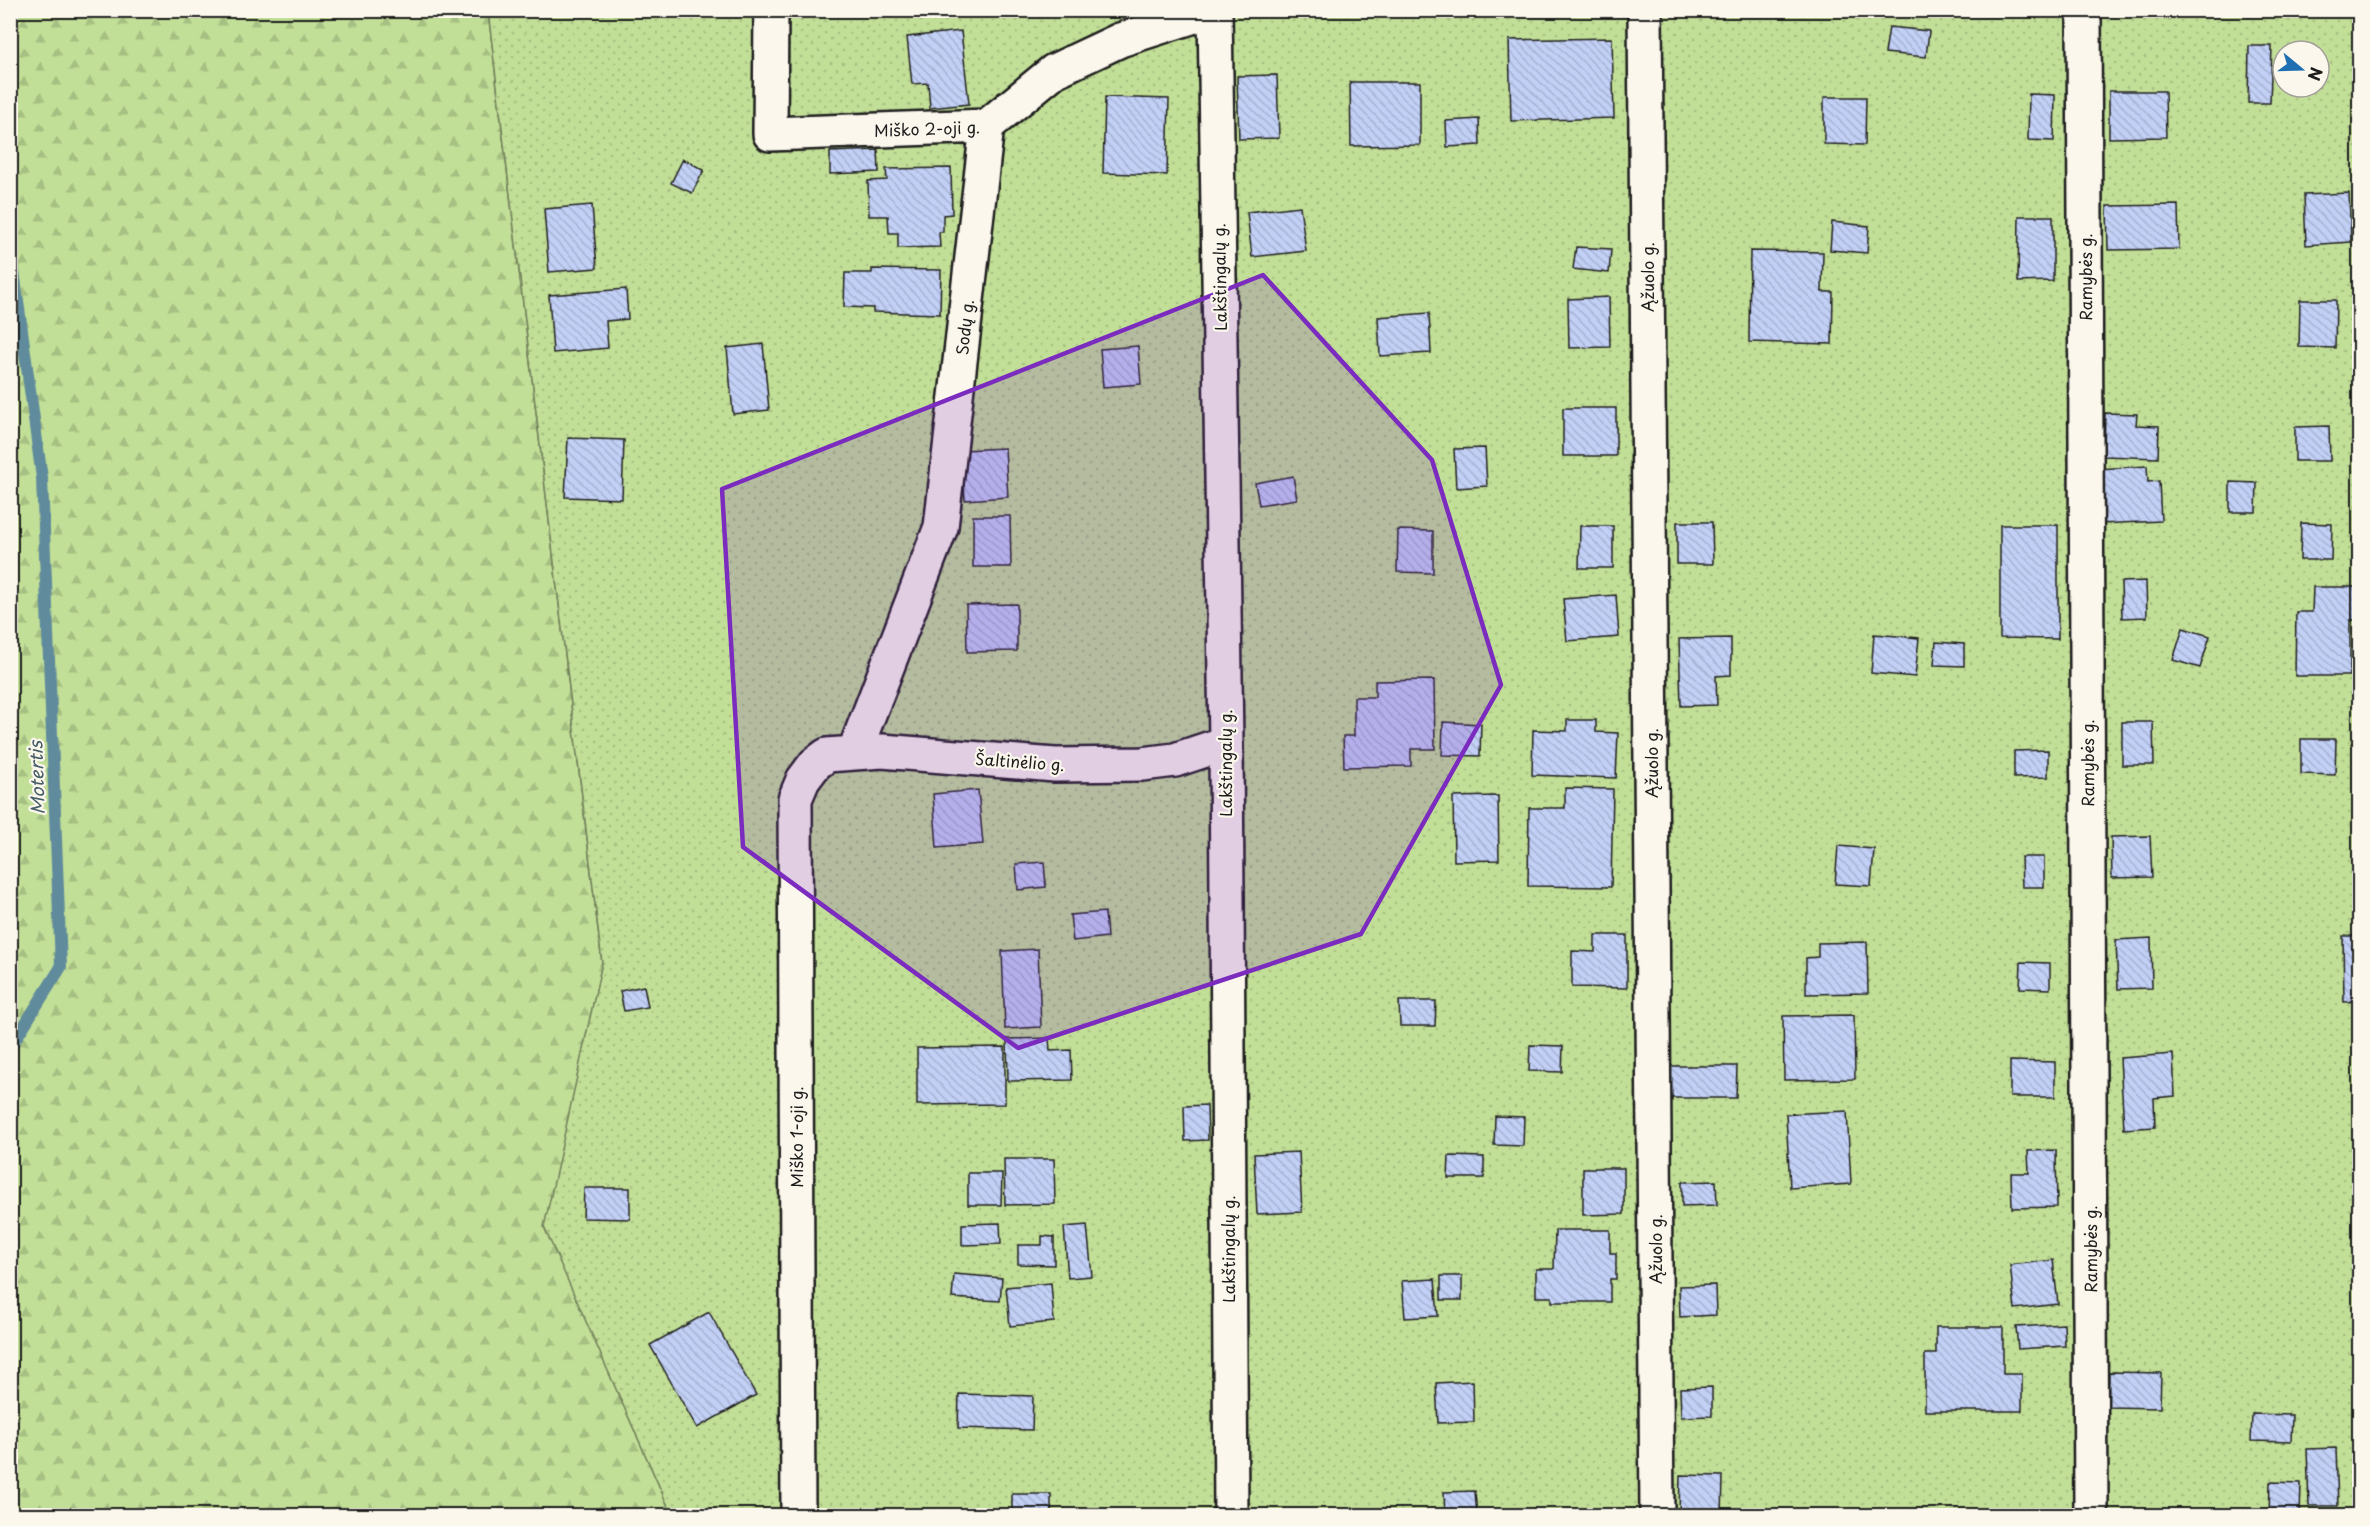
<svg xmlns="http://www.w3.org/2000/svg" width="2370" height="1526" font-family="'Playpen Sans',sans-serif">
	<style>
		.forest { fill: url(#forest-firs); stroke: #6f7e5a; stroke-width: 1.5 }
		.garden { fill: url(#garden-dots); stroke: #6f7e5a; stroke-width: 1.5; fill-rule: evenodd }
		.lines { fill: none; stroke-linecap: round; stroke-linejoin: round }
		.stream { stroke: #618b9c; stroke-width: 12 }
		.building { fill: url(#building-back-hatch); stroke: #1c1c1c; stroke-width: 1.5 }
		.minor-casing { stroke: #1c1c1c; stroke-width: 38 }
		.minor { stroke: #fbf7ec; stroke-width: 33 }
		.marked { fill: #7b2cbf; fill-opacity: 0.2; stroke: #7b2cbf; stroke-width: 4.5; stroke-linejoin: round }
		.labels { text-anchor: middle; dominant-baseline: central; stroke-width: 4.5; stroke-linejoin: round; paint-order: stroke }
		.street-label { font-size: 16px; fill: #1c1c1c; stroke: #fbf7ec }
		.water-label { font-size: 18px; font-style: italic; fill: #445d67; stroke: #fbf7ec }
	</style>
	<defs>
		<pattern id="forest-firs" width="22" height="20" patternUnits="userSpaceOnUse" patternTransform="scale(1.5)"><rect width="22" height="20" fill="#c2df97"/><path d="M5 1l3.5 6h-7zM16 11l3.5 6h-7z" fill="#a6bf82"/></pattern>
		<pattern id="garden-dots" width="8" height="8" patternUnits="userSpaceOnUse" patternTransform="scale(1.5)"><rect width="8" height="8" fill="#c2df97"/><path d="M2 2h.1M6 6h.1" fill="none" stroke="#a6bf82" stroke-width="1.8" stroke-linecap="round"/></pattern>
		<pattern id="building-back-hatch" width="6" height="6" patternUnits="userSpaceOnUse" patternTransform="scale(1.5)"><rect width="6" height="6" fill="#c2d0f6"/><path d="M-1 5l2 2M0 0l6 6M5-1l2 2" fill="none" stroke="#a6b2d2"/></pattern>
	</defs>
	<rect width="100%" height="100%" fill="#fbf7ec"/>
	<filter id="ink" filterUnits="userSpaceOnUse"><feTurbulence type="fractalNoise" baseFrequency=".0167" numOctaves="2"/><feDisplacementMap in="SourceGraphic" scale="12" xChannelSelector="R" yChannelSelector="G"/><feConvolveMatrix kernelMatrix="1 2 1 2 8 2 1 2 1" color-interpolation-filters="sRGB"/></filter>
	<g filter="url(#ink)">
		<path class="forest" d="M10,11H488L602,963L545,1227L672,1515H11Z"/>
		<path class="garden" d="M488,11H2359V1515H672L544,1227L602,963ZM2283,51H2319V87H2283Z"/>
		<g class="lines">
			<path class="stream" d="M10,242L42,478L61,967L10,1048"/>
		</g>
		<path class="building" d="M1889,27L1929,31L1926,57L1885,53Z
			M961,31L969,104L930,108L928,83L912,84L907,37Z
			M1612,38L1614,118L1511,121L1509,40Z
			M2249,46H2272L2270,103H2248Z
			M1277,75L1279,138L1239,139L1237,76Z
			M1350,82H1420V145L1351,146Z
			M2109,91H2165L2166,137L2109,138Z
			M2029,94L2055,95L2054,141L2028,140Z
			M1105,97L1169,99L1167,175L1103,173Z
			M1824,97H1866L1865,145L1824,144Z
			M1479,119L1480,145L1447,147L1446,121Z
			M878,150L879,172L830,174V152Z
			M683,159L704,170L692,193L671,183Z
			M951,168L952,214L943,215V232H939L940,247L898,248V233H889L888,216H869L868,181L887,180L886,169Z
			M2349,193L2351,242L2306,245L2304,195Z
			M592,205L597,268L549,272L544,209Z
			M2178,205L2179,249L2108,250L2107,206Z
			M1300,206L1306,251L1252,257L1247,212Z
			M2019,216H2053V281L2018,282Z
			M1832,222L1869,226L1867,253L1830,250Z
			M1576,247L1611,249L1609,273L1573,269Z
			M1750,251L1823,252L1822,292H1833L1832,344L1749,342Z
			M872,269L941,270L940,314L873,312V308L844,307L845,273H872Z
			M626,289L628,319L606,321L608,348L553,353L549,295Z
			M1609,297L1610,347L1569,348L1568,299Z
			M2300,300H2336L2335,348L2299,347Z
			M1429,313L1431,353L1380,356L1378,317Z
			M763,344L769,410L733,414L727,348Z
			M1138,346L1141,384L1103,387L1100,349Z
			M1563,408H1616V456H1563Z
			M2105,413L2137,414L2136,425L2159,426L2158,458L2104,456Z
			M2329,426L2330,461H2295V427Z
			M568,438L624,440L622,499L565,497Z
			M1005,448L1008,497L965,500L962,450Z
			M1485,448L1487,486L1456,488L1454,449Z
			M2147,466L2148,482L2159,481L2161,521L2100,524L2097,469Z
			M1293,476L1297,499L1259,505L1255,483Z
			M2230,482L2257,483L2256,512H2230Z
			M973,516H1010L1011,567H973Z
			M1677,522H1712L1713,564H1677Z
			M2301,523L2332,524L2331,560H2300Z
			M2000,525H2058V639L2000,638Z
			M1580,526H1613V568H1579Z
			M1398,530L1433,531V573L1397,572Z
			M2146,581L2147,617L2122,618L2121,582Z
			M2313,587H2360V620H2350V676H2295L2296,612H2312Z
			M1616,595L1619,637L1567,641L1563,599Z
			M1017,604V651L967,652L966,605Z
			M2183,628L2210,636L2200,668L2173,660Z
			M1874,634L1919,638L1915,677L1871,673Z
			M1731,638V675L1716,676L1717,705L1681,706L1679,639Z
			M1936,642L1964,644V666L1934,665Z
			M1434,680L1435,749H1411V766L1344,767L1343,736H1354V697H1375V681Z
			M1567,720H1596V732L1618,733L1616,778L1532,775L1533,730L1567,731Z
			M1443,722L1481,724L1480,756L1442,755Z
			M2122,722H2153L2154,765H2122Z
			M2301,739H2336L2335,775L2301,774Z
			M2048,750V777L2014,778V751Z
			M1565,788L1613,789L1611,887L1528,886L1529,808H1565Z
			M978,790L983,844L937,848L933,794Z
			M1498,796L1499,860L1454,861L1453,797Z
			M2150,836L2152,877L2112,878L2111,837Z
			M1838,846L1874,849L1871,886L1835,884Z
			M2021,857H2044V887H2022Z
			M1044,862L1046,887L1018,890L1016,864Z
			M1105,912L1107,937L1073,941L1070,915Z
			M1595,935H1627V988L1572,987V951L1595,952Z
			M2343,936H2360V1001L2344,1002Z
			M2151,938L2152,988L2118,989L2116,940Z
			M1867,942L1868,993L1806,994V958L1818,957V943Z
			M1038,949L1041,1027L1005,1029L1002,951Z
			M2021,962L2050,963V989L2020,988Z
			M644,986L648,1007L624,1011L620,991Z
			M1399,1001H1436L1435,1026H1400Z
			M1854,1015L1855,1079L1784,1080L1783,1016Z
			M1049,1038L1050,1051L1071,1050L1072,1080L1008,1081L1007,1039Z
			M1530,1045L1563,1046L1562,1072L1529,1071Z
			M1005,1047V1104L917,1105V1048Z
			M2173,1054L2175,1096L2154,1098L2155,1127L2124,1129L2120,1058Z
			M2010,1061L2055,1062V1097H2010Z
			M1664,1066H1737L1736,1098H1663Z
			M1207,1105L1208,1140L1185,1141L1184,1106Z
			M1847,1111L1851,1184L1790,1188L1786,1114Z
			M1495,1116L1524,1117L1523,1146L1494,1145Z
			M2056,1150L2057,1207L2012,1208L2011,1173H2029L2028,1151Z
			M1299,1152L1302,1212L1257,1214L1254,1154Z
			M1449,1156L1484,1157V1178H1448Z
			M1004,1159H1054L1055,1204L1005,1205Z
			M1583,1168H1624V1214L1583,1215Z
			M968,1173H1002L1001,1205H968Z
			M1716,1181L1717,1205L1682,1206V1182Z
			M584,1188H630V1219L583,1218Z
			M1000,1223L1001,1244L962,1245V1224Z
			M1087,1225L1092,1276L1068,1278L1064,1227Z
			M1555,1230H1610V1253H1616V1279H1610V1302H1552V1297H1536V1269H1554Z
			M1042,1236L1054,1237V1265L1018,1264V1245H1042Z
			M2053,1260L2058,1304L2015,1309L2010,1265Z
			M954,1274L1002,1278L1000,1301L952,1298Z
			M1441,1276H1462V1300H1441Z
			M1435,1279L1438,1316L1405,1318L1402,1281Z
			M1051,1283L1054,1322L1010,1326L1006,1287Z
			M1715,1285L1716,1315L1680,1317L1679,1286Z
			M709,1312L756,1395L697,1428L650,1345Z
			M2064,1324L2065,1346L2018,1349L2016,1327Z
			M1936,1327H2003V1374H2022V1411H1925V1354H1936Z
			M2109,1372L2161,1373L2160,1408L2108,1407Z
			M1473,1381L1474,1422L1438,1423L1436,1383Z
			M1712,1387V1416L1681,1417L1680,1388Z
			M959,1394L1033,1396L1032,1430L958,1428Z
			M2252,1414L2292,1415L2291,1442L2251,1441Z
			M2336,1448L2338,1506H2309L2307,1449Z
			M1680,1475L1723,1476L1722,1516H1679Z
			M2270,1482L2301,1483L2300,1516H2269Z
			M1475,1491L1477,1516H1445L1444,1492Z
			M1012,1494H1051V1516H1012Z"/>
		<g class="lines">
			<defs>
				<path id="minor" d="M771,10L770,134L987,126L1054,71L1120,40L1213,10
					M1215,10L1226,743L1231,1516
					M1645,10L1657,1516
					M2084,10L2091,1516
					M854,753L941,527L987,126
					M798,1516L795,799L803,780L815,764L827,755L882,751L1055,765L1142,764L1175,760L1226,743"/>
			</defs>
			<use href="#minor" class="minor-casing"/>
			<use href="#minor" class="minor"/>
		</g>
	</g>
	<path class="marked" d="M1263,275L1432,460L1501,685L1361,934L1018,1048L743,847L722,489Z"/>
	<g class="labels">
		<g class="street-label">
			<text transform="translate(927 128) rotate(-2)">Miško 2-oji g.</text>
			<text transform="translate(1219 277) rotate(-91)">Lakštingalų g.</text>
			<text transform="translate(1647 277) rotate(-90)">Ąžuolo g.</text>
			<text transform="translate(2085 277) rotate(-90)">Ramybės g.</text>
			<text transform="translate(964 327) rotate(-84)">Sodų g.</text>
			<text transform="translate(1020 761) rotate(4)">Šaltinėlio g.</text>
			<text transform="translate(1225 763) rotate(-90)">Lakštingalų g.</text>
			<text transform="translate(1651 763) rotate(-90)">Ąžuolo g.</text>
			<text transform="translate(2087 763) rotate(-90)">Ramybės g.</text>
			<text transform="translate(796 1137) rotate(-90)">Miško 1-oji g.</text>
			<text transform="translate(1228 1249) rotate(-90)">Lakštingalų g.</text>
			<text transform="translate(1655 1249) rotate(-90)">Ąžuolo g.</text>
			<text transform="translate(2090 1249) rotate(-90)">Ramybės g.</text>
		</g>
		<g class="water-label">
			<text transform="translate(36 778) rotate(-92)">Motertis</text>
		</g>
	</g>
	<rect width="2370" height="1526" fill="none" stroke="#fbf7ec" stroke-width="36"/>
	<rect x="18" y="18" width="2334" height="1490" fill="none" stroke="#1c1c1c" stroke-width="2" filter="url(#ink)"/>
	<g transform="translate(2301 69) rotate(109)"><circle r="28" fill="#fbf7ec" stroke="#a29f99" stroke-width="1.5"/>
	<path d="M0-4.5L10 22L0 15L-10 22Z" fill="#1f6fb2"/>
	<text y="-9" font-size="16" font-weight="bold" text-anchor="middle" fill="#1c1c1c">N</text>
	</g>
</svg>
